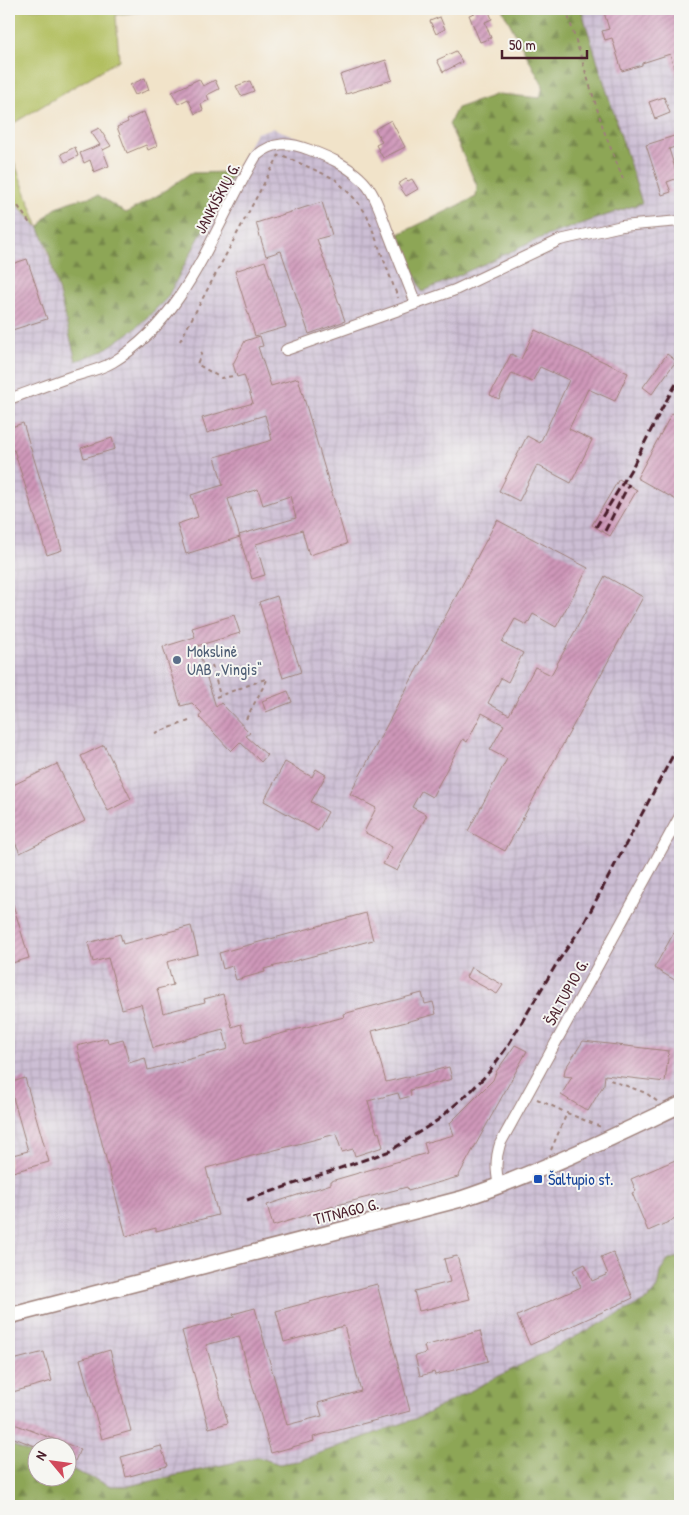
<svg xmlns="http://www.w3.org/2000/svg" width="689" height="1515" font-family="'Patrick Hand',sans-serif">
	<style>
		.industrial { fill: url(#industrial-grid) }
		.green { fill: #b2bf61; stroke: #7e6f46 }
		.forest { fill: url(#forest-firs); stroke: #6c6241 }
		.building { fill: url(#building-hatch) }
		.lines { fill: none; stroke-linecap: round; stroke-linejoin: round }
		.street-casing { stroke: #9e817a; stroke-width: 12 }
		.secondary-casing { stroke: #9e817a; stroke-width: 18 }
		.path { stroke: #9e817a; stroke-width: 2; stroke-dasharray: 4 4; stroke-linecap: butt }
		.street { stroke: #fff; stroke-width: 10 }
		.secondary { stroke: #fff; stroke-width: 15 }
		.rail { stroke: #4a1f2b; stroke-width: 3; stroke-dasharray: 8 4; stroke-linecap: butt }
		.service-dot { fill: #5c6f8a; stroke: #f6f6f2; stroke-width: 2 }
		.transit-dot { fill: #1a4fb4; stroke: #f6f6f2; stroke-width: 2 }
		.labels { text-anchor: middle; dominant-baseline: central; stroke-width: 4; stroke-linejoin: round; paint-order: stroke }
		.street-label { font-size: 16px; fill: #4a1f2b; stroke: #f6f6f2 }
		.service-label { font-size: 16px; fill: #4e5e75; stroke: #f6f6f2; text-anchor: start }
		.transit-label { font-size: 16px; fill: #164399; stroke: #f6f6f2; text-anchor: start }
	</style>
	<defs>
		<pattern id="industrial-grid" width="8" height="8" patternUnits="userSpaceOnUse" patternTransform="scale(1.25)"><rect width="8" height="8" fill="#ccbed4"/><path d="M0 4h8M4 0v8" fill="none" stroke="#b1a3b6"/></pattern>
		<pattern id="forest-firs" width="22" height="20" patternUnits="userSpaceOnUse" patternTransform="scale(1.25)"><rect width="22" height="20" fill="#8da657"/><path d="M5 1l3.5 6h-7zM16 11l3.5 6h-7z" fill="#758748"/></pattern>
		<pattern id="building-hatch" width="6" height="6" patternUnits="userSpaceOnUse" patternTransform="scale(1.25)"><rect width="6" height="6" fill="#cf98ba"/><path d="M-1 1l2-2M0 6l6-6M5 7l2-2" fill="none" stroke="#aa7b97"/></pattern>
	</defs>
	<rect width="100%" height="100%" fill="#f6f6f2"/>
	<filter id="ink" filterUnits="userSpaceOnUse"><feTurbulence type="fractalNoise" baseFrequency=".02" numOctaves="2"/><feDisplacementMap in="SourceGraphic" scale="10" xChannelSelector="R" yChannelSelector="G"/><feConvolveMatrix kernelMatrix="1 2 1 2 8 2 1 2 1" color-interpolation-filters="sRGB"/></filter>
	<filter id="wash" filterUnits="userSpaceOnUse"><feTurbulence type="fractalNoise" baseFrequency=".0096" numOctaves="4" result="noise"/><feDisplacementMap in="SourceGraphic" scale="20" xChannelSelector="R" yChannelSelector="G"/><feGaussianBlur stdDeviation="1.12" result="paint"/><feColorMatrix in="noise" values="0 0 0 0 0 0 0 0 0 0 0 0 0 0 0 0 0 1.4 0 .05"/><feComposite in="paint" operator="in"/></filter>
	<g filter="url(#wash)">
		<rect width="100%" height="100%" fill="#f1e3c9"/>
		<path class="industrial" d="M581,9H680V1257L669,1260L660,1272L658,1288L648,1299L420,1417L298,1461L279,1464L258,1457L129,1486H111L68,1468V1448H38L37,1456L9,1444V196L39,228L46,246L76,361L101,352L136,328L167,298L256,133L273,128L342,155L365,172L379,190L422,292L543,237L642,203Z"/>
		<path class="green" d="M9,9H160L116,15L119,60L9,126Z
			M9,148L39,228L9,196Z"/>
		<path class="forest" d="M502,9H581L642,203L543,237L422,292L399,234L476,197L477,186L449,124L457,108L498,94L540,98L543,86Z
			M234,172L167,298L136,328L101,352L76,361L47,246L39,228C53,202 72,201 98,195L126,213L160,194L190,173Z
			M680,1257V1506H9V1444L37,1456L38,1478H68V1468L111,1486H129L258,1457L279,1464L298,1461L420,1417L648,1299L657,1288L660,1272L669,1259Z"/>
		<g id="blocks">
			<path class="building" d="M473,9H488L492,19L485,22L491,38L480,42L469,15L475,13Z
				M603,9H680V81L678,82L670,54L642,63V65L622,71L612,38L605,40L602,31L609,29Z
				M440,17L445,29L436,34L430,21Z
				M456,51L462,62L443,72L437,60Z
				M386,60L392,80L346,94L340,75Z
				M145,78L149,90L135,95L130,85Z
				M199,79L203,86L215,80L219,89L207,95L209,100L201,104L203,110L195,114L188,99L178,104L172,92Z
				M250,81L254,91L241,96L236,86Z
				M664,97L670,113L655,119L649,102Z
				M144,112L157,146L148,150L146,145L127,153L117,127L128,122L127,120Z
				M391,120L405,147L383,158L376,145L382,142L375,129Z
				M99,128L111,146L103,150L102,148L109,166L94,172L90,160L84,163L80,153L100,145L91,132Z
				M677,135L680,145L669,149L678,178L667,182L671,192L662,195L646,145Z
				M75,147L78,156L65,162L61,154Z
				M406,179L408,181L412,179L418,189L406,196L398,184Z
				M322,202L332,235L317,239L345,321L309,334L281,251L266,256L256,223Z
				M27,259L47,319L9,331V265Z
				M265,261L286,327L255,336L235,271Z
				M535,330L628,373L615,401L588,389L569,429L592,440L571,483L537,465L519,501L499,491L527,436L540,443L569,380L540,367L532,382L512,373L499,399L490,395L511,354L521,359Z
				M260,336L263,346L258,347L271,386L298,378L347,544L309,555L302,530L256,544L265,575L252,579L239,535L296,518L290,496L263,505L258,489L228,499L240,537L186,554L177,524L198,517L191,495L223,485L215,457L272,440L265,415L207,433L202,418L253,403L244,375L237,377L233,364L245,341Z
				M667,354L676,361L652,394L643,387Z
				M672,413L680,417V454L675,463L680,466V502L637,478Z
				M23,423L62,550L47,555L14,450L9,451V428Z
				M112,438L115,449L84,458L81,448Z
				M619,479L637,490L610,536L592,525Z
				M497,520L588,568L556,627L533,614L527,625L515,619L502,642L523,653L508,682L501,678L488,703L509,715L535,667L551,675L605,576L643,597L505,851L468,831L507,759L490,750L504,725L482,713L467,742L463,739L432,797L421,791L412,807L427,815L397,871L383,864L392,847L364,832L376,808L350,794Z
				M277,596L301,672L283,678L259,602Z
				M234,615L240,633L197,646L216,707L221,703L250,733L246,736L267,755L261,762L240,742L231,751L199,717L202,713L192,703L181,706L163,647L195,637L192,628Z
				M288,691L292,702L266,712L262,701Z
				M104,745L131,799L108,811L81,756Z
				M285,762L312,777L316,769L326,775L311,802L328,812L318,831L264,801Z
				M57,764L85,821L20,853L9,830V787Z
				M9,898H11L29,958L9,964Z
				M366,913L373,940L264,969L265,972L236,980L232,966L223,969L219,953Z
				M680,922V983L654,968Z
				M191,926L198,954L167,962L173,985L157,989L163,1013L205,1002L204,999L223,994L232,1027L241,1024L246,1043L344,1017L343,1014L422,993L425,1004L433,1002L436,1014L372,1031L386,1082L449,1067L452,1079L410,1090L411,1096L400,1099L398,1093L368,1101L377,1133L379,1132L383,1147L355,1156L353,1149L342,1152L336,1134L206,1168L218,1215L156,1231V1228L126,1236L77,1046L107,1038L108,1043L123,1039L129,1063L145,1058L148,1070L228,1049L223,1029L153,1048L141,1004L122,1009L108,958L93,962L88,943L120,934L123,944Z
				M471,967L503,985L497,994L466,977Z
				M583,1041L669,1051L665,1082L605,1075L604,1084L588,1111L561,1095L572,1077L564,1076L565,1069Z
				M515,1045L527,1051L458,1177L408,1191L407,1187L337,1205L273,1226L267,1205L331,1184V1181L427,1153L424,1143L454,1135L450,1123L493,1080L496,1072Z
				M25,1078L49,1162L9,1173V1156L28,1151L9,1083Z
				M680,1158V1217L648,1231L632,1193L636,1191L631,1179Z
				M613,1252L633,1298L530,1345L517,1316L581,1287L573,1270L585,1264L592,1281L608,1274L601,1257Z
				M457,1256L470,1299L419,1311L414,1291L450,1282L444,1259Z
				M377,1284L410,1411L313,1437L314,1441L271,1453L239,1336L206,1345L228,1423L209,1428L182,1331L234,1317L233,1314L255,1308L287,1425L322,1416L318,1403L361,1391L344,1326L284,1342L276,1311Z
				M480,1331L488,1361L435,1375L434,1372L420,1376L415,1356L426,1353L424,1346Z
				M110,1350L131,1431L102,1439L80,1359Z
				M44,1352L52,1381L9,1393V1361Z
				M9,1422L80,1449L75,1461L68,1458V1448H40L9,1436Z
				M161,1446L167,1466L126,1477L121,1457Z"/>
		</g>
	</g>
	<g filter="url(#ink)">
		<use href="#blocks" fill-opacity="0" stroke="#9e817a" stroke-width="1"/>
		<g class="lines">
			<defs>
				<path id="street" d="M286,350L455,290L560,240L622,226L680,221
					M9,399C29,392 49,384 70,377C84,373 100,370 113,362C188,317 213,228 256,156C273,141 289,142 310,150C328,157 345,164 360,178C375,191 381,214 388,232C397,256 407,280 416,304
					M499,1187C496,1171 495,1160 500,1144L680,816"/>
				<path id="secondary" d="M9,1316L461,1199C537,1174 608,1139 680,1105"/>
			</defs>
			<use href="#street" class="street-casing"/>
			<use href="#secondary" class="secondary-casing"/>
			<path class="path" d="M566,9L604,131L623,179
				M284,156L335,179L357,201L367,215L398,298
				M9,193L31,225
				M180,341L279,155
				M202,352L197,364L221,378L233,376
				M10,410L14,426
				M212,665L220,696
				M216,697L268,678
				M246,719L268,678
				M155,733L192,720
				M610,1080L646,1093L658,1102
				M537,1099L567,1113
				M551,1150L567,1113L601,1127"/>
			<use href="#street" class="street"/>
			<use href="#secondary" class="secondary"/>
			<path class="rail" d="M596,527L633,466L661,410L680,377
				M605,531L629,484
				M247,1200L390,1151L438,1120L472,1090L489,1072L507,1047L557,963L583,925L680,742"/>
		</g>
	</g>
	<circle class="service-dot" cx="177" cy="660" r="5"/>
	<rect class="transit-dot" x="533" y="1174" width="10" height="10" rx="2.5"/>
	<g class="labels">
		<g class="street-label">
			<text transform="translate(217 198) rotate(-62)">JANKIŠKIŲ G.</text>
			<text transform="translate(566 992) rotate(-61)">ŠALTUPIO G.</text>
			<text transform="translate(346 1211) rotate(-14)">TITNAGO G.</text>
		</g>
		<g class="service-label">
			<text x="187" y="651">Mokslinė<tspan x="187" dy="18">UAB „Vingis“</tspan></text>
		</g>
		<g class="transit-label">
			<text x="548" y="1179">Šaltupio st.</text>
		</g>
	</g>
	<rect width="689" height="1515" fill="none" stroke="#f6f6f2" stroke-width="30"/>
	<g transform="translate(52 1462) rotate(299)"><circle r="24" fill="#f6f6f2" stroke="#b1a0a2"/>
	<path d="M0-4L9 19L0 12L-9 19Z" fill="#d1495b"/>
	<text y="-8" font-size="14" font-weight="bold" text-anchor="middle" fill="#4a1f2b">N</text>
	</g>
	<path d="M502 50v8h85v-8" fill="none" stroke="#4a1f2b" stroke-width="2.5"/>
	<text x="509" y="50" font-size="15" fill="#4a1f2b" stroke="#f6f6f2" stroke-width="4" paint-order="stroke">50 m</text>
</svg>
